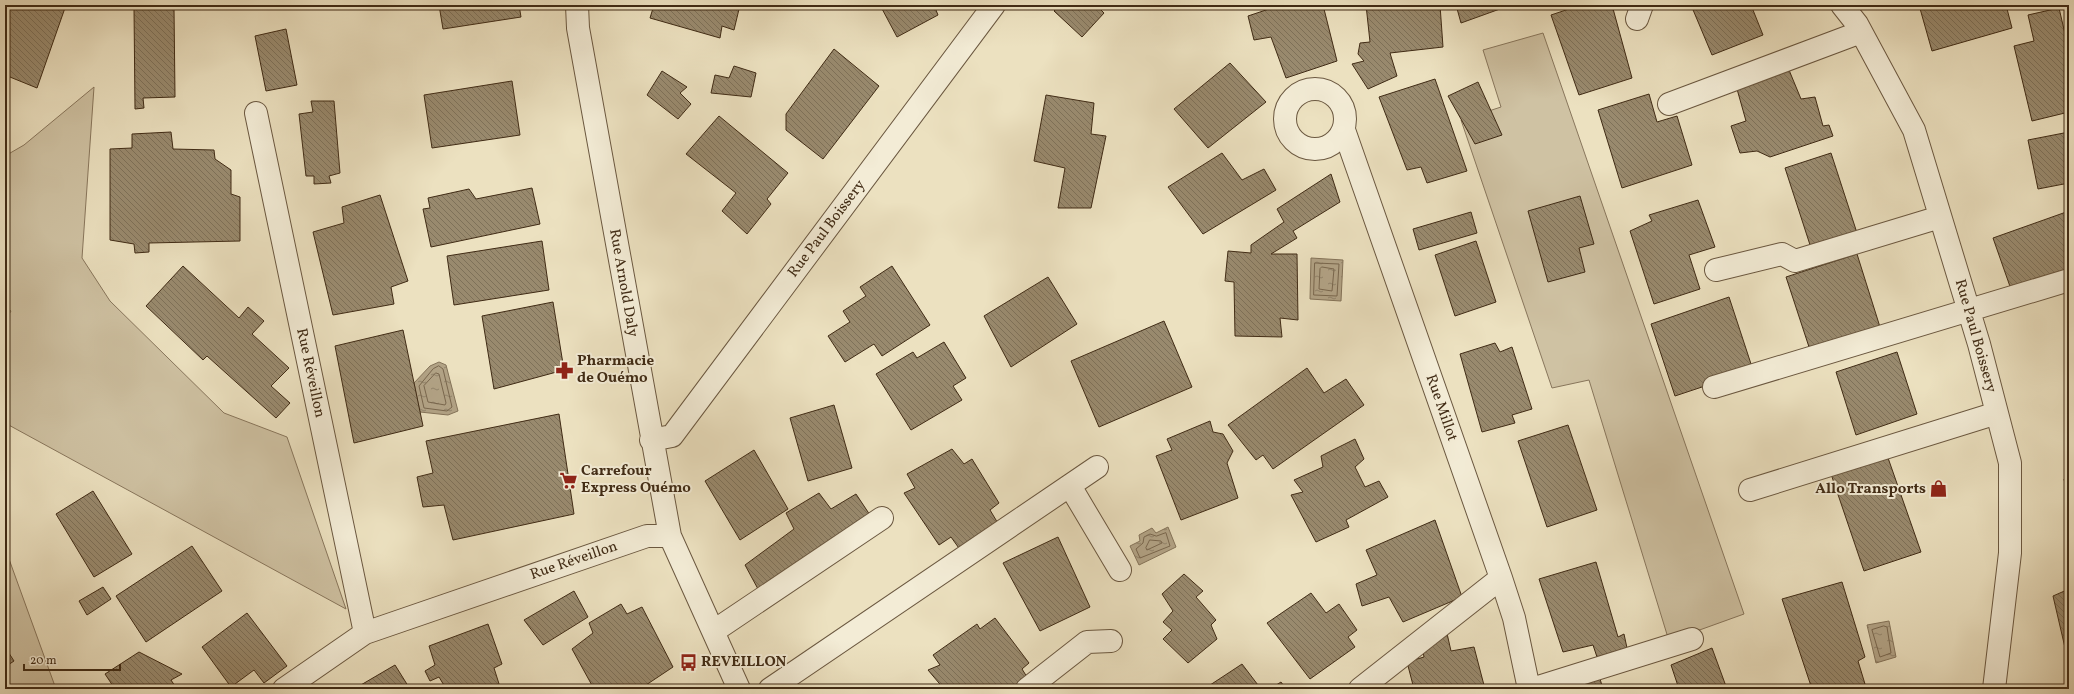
<svg xmlns="http://www.w3.org/2000/svg" width="2074" height="694" font-family="Vollkorn,serif">
	<style>
		.grass { fill: #cfc2a3; stroke: #88765c }
		.water { fill: url(#water-ripples); stroke: #847359 }
		.lines { fill: none; stroke-linecap: round; stroke-linejoin: round }
		.shore { stroke: #79674e; stroke-width: 1 }
		.building { fill: url(#building-back-hatch); stroke: #402b15 }
		.minor-casing { stroke: #6b5840; stroke-width: 24 }
		.minor { stroke: #f3ecd6; stroke-width: 22 }
		.labels { text-anchor: middle; dominant-baseline: central; stroke-width: 4; stroke-linejoin: round; paint-order: stroke }
		.street-label { font-size: 15px; fill: #402b15; stroke: #f3ecd6 }
		.poi-label { font-size: 15px; font-weight: bold; fill: #402b15; stroke: #f3ecd6; text-anchor: start }
	</style>
	<defs>
		<pattern id="water-ripples" width="26" height="14" patternUnits="userSpaceOnUse"><rect width="26" height="14" fill="#b2a386"/><path d="M2 4q2-2 4 0t4 0M15 11q2-2 4 0t4 0" fill="none" stroke="#92856c"/></pattern>
		<pattern id="building-back-hatch" width="6" height="6" patternUnits="userSpaceOnUse"><rect width="6" height="6" fill="#998a6e"/><path d="M-1 5l2 2M0 0l6 6M5-1l2 2" fill="none" stroke="#7e7159"/></pattern>
	</defs>
	<rect width="100%" height="100%" fill="#ece1c0"/>
	<filter id="stains"><feTurbulence type="fractalNoise" baseFrequency=".005" numOctaves="4"/><feColorMatrix values="0 0 0 0 .2 0 0 0 0 .09 0 0 0 0 .02 0 0 0 .5 -.17"/></filter>
	<radialGradient id="worn" r=".72"><stop offset=".6" stop-color="#630" stop-opacity="0"/><stop offset="1" stop-color="#630" stop-opacity=".3"/></radialGradient>
	<path class="grass" d="M1543,33L1744,614L1669,641L1589,380L1552,388L1461,120L1501,107L1483,50Z
		M94,87L82,258L110,301L224,413L287,437L346,609L5,423V321L11,311L5,307V156L24,145Z
		M5,548L56,689H5Z"/>
	<path class="water" d="M1311,258L1343,260L1341,301L1310,299Z
		M439,362L446,365L458,411L448,415L420,412L414,383L430,366Z
		M1168,527L1176,547L1139,565L1130,546L1140,541L1139,535L1152,528L1156,533Z
		M1889,621L1896,657L1876,663L1867,625Z"/>
	<g class="lines">
		<path class="shore" d="M1315,263L1339,264L1337,296L1314,295Z
			M1322,267L1334,269L1332,291L1319,289L1320,269Z
			M439,366L443,369L452,407L447,411L424,408L419,386L433,369Z
			M436,373L439,374L446,403L445,405L428,402L424,386Z
			M1166,533L1170,546L1140,558L1136,549L1143,543L1144,537L1150,534L1156,536Z
			M1150,540L1161,541L1162,543L1147,550L1146,548Z
			M1884,626L1887,627L1891,653L1880,657L1872,630Z"/>
	</g>
	<path class="building" d="M5,5H66L37,88L5,75Z
		M439,5H519L521,17L443,29Z
		M654,5H740L734,30L722,26L720,38L650,18Z
		M880,5H934L938,15L897,37Z
		M1060,5H1096L1104,13L1082,37L1054,11Z
		M1281,5H1323L1337,61L1286,78L1271,37L1254,40L1248,16Z
		M1366,5H1440L1443,47L1390,53L1397,76L1368,89L1352,64L1364,61L1358,54L1360,43L1370,42Z
		M1456,5H1511L1461,23Z
		M1581,5H1612L1632,78L1579,95L1551,15Z
		M1691,5H1751L1763,35L1712,55Z
		M1919,5H2006L2012,28L1932,51Z
		M134,8H174L175,97L143,98L144,108L135,109Z
		M2059,8L2069,51V112L2032,121L2014,46L2034,41L2028,15Z
		M286,29L297,85L266,91L255,36Z
		M834,49L879,86L823,159L786,130V114Z
		M1230,63L1266,102L1208,148L1174,109Z
		M734,66L756,73L751,97L711,93L715,75L729,78Z
		M1789,70L1801,99L1815,97L1823,126L1829,125L1833,136L1770,157L1757,151L1740,153L1731,126L1746,121L1737,89Z
		M662,71L687,87L680,93L691,104L678,119L647,95Z
		M1435,79L1467,171L1427,183L1421,167L1407,170L1379,97Z
		M512,81L520,135L432,148L424,95Z
		M1478,82L1502,135L1475,144L1448,96Z
		M1649,94L1657,122L1677,116L1692,165L1622,188L1598,110Z
		M1046,95L1094,103L1091,134L1106,136L1091,208H1058L1065,168L1034,161Z
		M311,101H334L340,173L329,176L331,183L314,184V176H306L299,114L313,112Z
		M719,116L788,173L767,199L771,204L747,234L722,211L736,193L686,154Z
		M171,132L173,149L214,150L215,159L231,170V194L240,197V241L149,243V252L135,253L134,244L110,240V149L132,148V134Z
		M2069,132V183L2038,189L2028,140Z
		M1222,153L1242,180L1264,169L1276,190L1203,234L1168,187Z
		M1831,153L1858,236L1812,251L1785,168Z
		M1331,174L1340,202L1293,231L1297,238L1271,254H1297L1298,320L1280,318L1282,337L1235,336L1234,282L1225,281L1228,251L1251,253V245L1284,222L1277,209Z
		M532,188L540,224L431,247L423,209L430,208L428,198L469,189L476,199Z
		M380,195L408,281L391,287L394,304L333,315L313,232L344,223L342,207Z
		M1580,196L1594,244L1579,248L1585,272L1548,282L1528,211Z
		M1698,200L1715,247L1689,255L1700,289L1654,304L1630,231L1652,221L1649,215Z
		M2069,211V276L2013,295L1993,238Z
		M1471,212L1477,233L1419,250L1413,229Z
		M542,241L549,290L454,305L447,256Z
		M1476,241L1496,302L1455,316L1435,255Z
		M1857,254L1880,327L1810,350L1786,277Z
		M183,266L239,318L248,307L264,321L252,334L289,368L271,386L290,403L276,418L207,356L203,360L146,306Z
		M892,266L930,325L882,356L874,344L845,362L828,336L850,322L843,311L866,296L860,287Z
		M1048,277L1077,324L1011,367L984,316Z
		M1729,297L1753,370L1675,396L1651,324Z
		M553,302L564,370L494,389L482,316Z
		M1164,321L1192,387L1099,427L1071,361Z
		M403,330L423,426L354,443L335,346Z
		M944,342L966,378L953,386L962,400L911,430L876,374L913,352L917,358Z
		M1495,343L1500,352L1512,347L1532,409L1512,415L1515,423L1482,432L1460,354Z
		M1897,352L1917,414L1856,435L1836,372Z
		M1307,368L1324,393L1346,379L1364,405L1273,469L1263,455L1256,460L1228,425Z
		M834,405L852,468L808,481L790,418Z
		M559,414L574,514L453,540L444,505L423,507L417,477L433,473L426,441Z
		M1210,421L1213,432L1223,434L1233,451L1227,463L1238,498L1181,520L1156,456L1172,450L1167,439Z
		M1568,425L1597,510L1547,527L1518,441Z
		M1355,439L1364,459L1355,467L1365,487L1379,481L1388,497L1346,520L1349,527L1316,542L1291,495L1303,492L1294,480L1323,467L1321,456Z
		M952,449L964,464L972,459L999,503L990,510L999,525L961,551L951,537L939,545L904,493L915,488L907,474Z
		M754,450L788,509L740,540L705,481Z
		M1887,455L1921,552L1864,571L1831,474Z
		M2069,478V502L2064,479Z
		M93,491L132,554L94,577L56,514Z
		M819,493L831,509L856,494L872,518L758,589L745,565L794,529L786,513Z
		M1435,520L1462,597L1403,622L1389,597L1362,606L1356,584L1377,575L1366,550Z
		M1058,537L1090,607L1040,631L1003,563Z
		M192,546L222,591L146,642L116,596Z
		M1596,562L1618,637L1624,634L1627,648L1597,657L1593,645L1563,652L1539,579Z
		M1184,574L1203,591L1196,597L1216,620L1211,625L1217,639L1188,663L1163,639L1172,630L1163,622L1173,611L1162,594Z
		M1842,582L1865,657L1858,661L1865,684L1851,689H1824V687L1812,689L1782,599Z
		M103,587L111,599L87,615L79,601Z
		M2069,589V665L2053,596Z
		M574,591L588,617L543,645L524,620Z
		M1311,593L1326,613L1339,604L1357,630L1348,637L1355,647L1310,679L1267,623Z
		M621,604L627,614L642,607L673,667L640,689H594L572,649L593,633L589,623Z
		M247,613L287,666L264,683L254,670L231,687L202,647Z
		M995,618L1029,663L1022,669L1027,677L1011,689H944L928,670L940,665L933,655L977,624L980,629Z
		M488,624L502,664L494,668L500,687L495,689H441L445,687L439,677L430,681L425,671L435,665L429,646Z
		M1446,629L1451,651L1474,647L1485,689H1414L1407,662L1424,657L1422,647Z
		M5,647L14,661L5,667Z
		M1712,648L1727,689H1679L1671,665Z
		M139,652L182,674L171,680L177,689H115L105,674Z
		M1242,664L1261,689H1204L1236,668Z
		M395,665L410,689H354Z
		M1598,672L1603,689H1562Z
		M1281,682L1286,689H1270Z"/>
	<g class="lines">
		<defs>
			<path id="minor" d="M577,5L578,28L670,536L739,689
				M1842,5L1857,24L1914,130L1979,344L2010,463V553L1994,689
				M1637,19L1642,5
				M1285 119a30 30 0 1 1 60 0a30 30 0 1 1-60 0Z
				M1669,104L1861,32
				M256,113L365,633
				M1344,130L1501,578L1514,618L1529,689
				M1716,270L1782,254L1795,261L1940,217
				M1714,387L2069,280
				M651,440L672,436L994,5
				M1070,486L1120,570
				M1750,490L1997,413
				M714,631L882,518
				M284,689L365,633L647,536H670
				M770,689L1097,467
				M1027,689L1087,642L1111,641
				M1360,689L1501,578
				M1532,689L1692,639"/>
		</defs>
		<use href="#minor" class="minor-casing"/>
		<use href="#minor" class="minor"/>
	</g>
	<defs>
		<symbol id="pharmacy-bare" viewBox="-9 -9 18 18"><path d="M-2-6h4v4h4v4h-4v4h-4v-4h-4v-4h4Z" fill="#8f2418" stroke="#f3ecd6" stroke-width="2.5" paint-order="stroke"/></symbol>
		<symbol id="supermarket-bare" viewBox="-9 -9 18 18"><path d="M-6-5.5h2.5l.6 2H6L4.5 2H-2.5L-4.4-4H-6ZM-1.5 3.2a1.3 1.3 0 1 0 .1 0ZM3 3.2a1.3 1.3 0 1 0 .1 0Z" fill="#8f2418" stroke="#f3ecd6" stroke-width="2.5" paint-order="stroke"/></symbol>
		<symbol id="shop-bare" viewBox="-9 -9 18 18"><path d="M-5-2.5h2.3a2.7 3.5 0 0 1 5.4 0H5L5.5 6h-11ZM-1.5-2.5h3a1.5 2.3 0 0 0-3 0Z" fill="#8f2418" stroke="#f3ecd6" stroke-width="2.5" paint-order="stroke"/></symbol>
		<symbol id="bus-bare" viewBox="-9 -9 18 18"><path d="M-5-6H5V4H4V6H2V4H-2V6H-4V4H-5ZM-3.5-4V0h7V-4ZM-3.5 1.2v1.5H-2V1.2ZM2 1.2v1.5H3.5V1.2Z" fill="#8f2418" stroke="#f3ecd6" stroke-width="2.5" paint-order="stroke"/></symbol>
	</defs>
	<g fill-rule="evenodd">
		<use href="#pharmacy-bare" x="552" y="358" width="25" height="25"/>
		<use href="#supermarket-bare" x="556" y="468" width="25" height="25"/>
		<use href="#shop-bare" x="1926" y="476" width="25" height="25"/>
		<use href="#bus-bare" x="676" y="650" width="25" height="25"/>
	</g>
	<g class="labels">
		<g class="street-label">
			<text transform="translate(827 229) rotate(-53)">Rue Paul Boissery</text>
			<text transform="translate(623 283) rotate(80)">Rue Arnold Daly</text>
			<text transform="translate(1975 336) rotate(74)">Rue Paul Boissery</text>
			<text transform="translate(310 373) rotate(78)">Rue Réveillon</text>
			<text transform="translate(1441 408) rotate(71)">Rue Millot</text>
			<text transform="translate(574 561) rotate(-19)">Rue Réveillon</text>
		</g>
		<g class="poi-label">
			<text x="577" y="361">Pharmacie<tspan x="577" dy="17">de Ouémo</tspan></text>
			<text x="581" y="471">Carrefour<tspan x="581" dy="17">Express Ouémo</tspan></text>
			<text x="1926" y="489" text-anchor="end">Allo Transports</text>
			<text x="701" y="662">REVEILLON</text>
		</g>
	</g>
	<rect width="2074" height="694" fill="none" stroke="#ece1c0" stroke-width="20"/>
	<rect x="6" y="6" width="2062" height="682" fill="none" stroke="#402b15" stroke-width="2"/>
	<rect x="10" y="10" width="2054" height="674" fill="none" stroke="#402b15"/>
	<path d="M24 664v6h96v-6" fill="none" stroke="#402b15" stroke-width="2"/>
	<text x="30" y="664" font-size="12" fill="#402b15" stroke="#f3ecd6" stroke-width="3" paint-order="stroke">20 m</text>
	<rect width="100%" height="100%" filter="url(#stains)"/>
	<rect width="100%" height="100%" fill="url(#worn)"/>
</svg>
